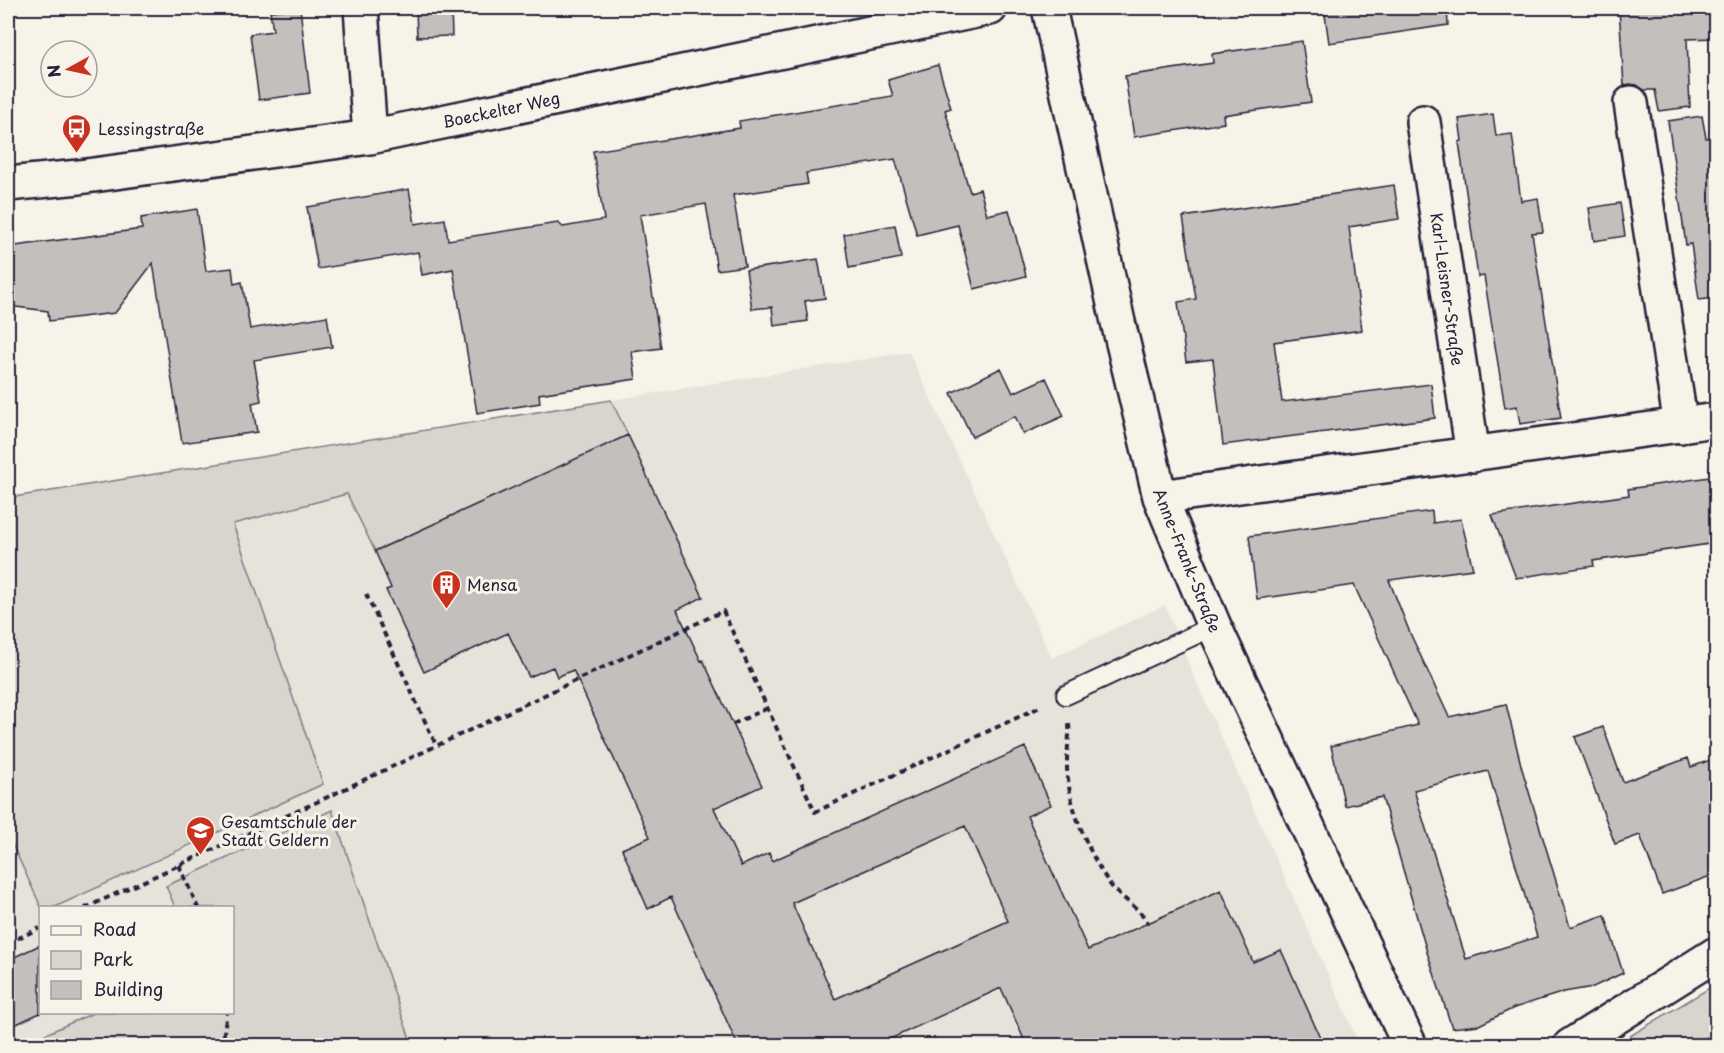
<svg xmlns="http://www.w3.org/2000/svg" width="1724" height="1053" font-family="'Playpen Sans',sans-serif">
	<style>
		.built { fill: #e7e3db }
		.green { fill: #d8d5cf; stroke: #7d7c85; stroke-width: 1.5 }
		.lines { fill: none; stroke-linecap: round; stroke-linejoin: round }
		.stream { stroke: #76747f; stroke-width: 12 }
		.building { fill: #c2bfbd; stroke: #22223b; stroke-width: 1.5; fill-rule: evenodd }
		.service-casing { stroke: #22223b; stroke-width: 22 }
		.minor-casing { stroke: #22223b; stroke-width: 38 }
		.path { stroke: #22223b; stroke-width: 4; stroke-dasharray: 6 4.5; stroke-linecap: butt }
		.service { stroke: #f7f3e8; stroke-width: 18 }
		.minor { stroke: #f7f3e8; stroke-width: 33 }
		.labels { text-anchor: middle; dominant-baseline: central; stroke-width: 6; stroke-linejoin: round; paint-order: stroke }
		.street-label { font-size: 16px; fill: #22223b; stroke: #f7f3e8 }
		.poi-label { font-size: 16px; fill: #22223b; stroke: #f7f3e8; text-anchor: start }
	</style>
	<rect width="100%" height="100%" fill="#f7f3e8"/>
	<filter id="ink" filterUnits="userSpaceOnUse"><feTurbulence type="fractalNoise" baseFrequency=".0167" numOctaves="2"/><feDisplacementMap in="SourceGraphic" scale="12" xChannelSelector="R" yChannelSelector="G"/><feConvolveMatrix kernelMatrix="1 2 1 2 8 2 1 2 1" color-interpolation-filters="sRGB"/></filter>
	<g filter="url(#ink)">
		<path class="built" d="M909,352L1052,658L1165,605L1195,679L1360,1045H412L331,810L166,886L175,907L55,908L323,784L232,524L348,494L375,551L628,434L611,400Z
			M8,835L41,907L40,1012L93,1013L21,1045H8Z"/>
		<path class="green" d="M611,400L628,435L375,551L347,494L233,524L323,784L55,907H41L8,835V498Z
			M332,810L412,1045H21L93,1013L232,1012V908L175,907L166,886Z
			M1716,984V1045H1615Z"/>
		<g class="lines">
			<path class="stream" d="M1702,1046L1716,1037"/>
		</g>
		<path class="building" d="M300,8L310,93L259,100L250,34L273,31L270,11Z
			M416,8H451L452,36L417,37Z
			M1324,8H1447L1448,25L1329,43Z
			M1619,8H1716V38L1687,39L1690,107L1659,111L1655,90H1644L1637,85L1629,84L1624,86Z
			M1302,41L1311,102L1223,115L1224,123L1134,137L1125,76L1213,63L1212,54Z
			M938,65L951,108L945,110L970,192L980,189L987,215L1009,210L1026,276L974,289L958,225L917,235L895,159L806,173L808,184L733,195L745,266L717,270L706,204L640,215L661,348L632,352L636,379L539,394L540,403L477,413L453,269L422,275L418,252L318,269L307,207L409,189L415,224L445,219L448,240L558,223L563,227L604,220L593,151L740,128L739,121L893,96L888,80Z
			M1493,114L1496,136L1512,134L1521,201L1538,198L1543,232L1532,233L1561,418L1520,424L1517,406L1505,408L1484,276L1478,277L1459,142L1462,141L1459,119Z
			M1702,116L1706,138L1716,137V298L1699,300L1691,244L1686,245L1668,121Z
			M1394,185L1399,219L1349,227L1362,330L1274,342L1282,402L1431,384L1435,418L1223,445L1213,359L1186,362L1178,302L1196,299L1183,217Z
			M1620,203L1625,236L1594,241L1589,208Z
			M197,209L206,271L232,268L234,284L242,282L250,329L327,316L332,347L254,360L261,401L252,403L257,432L182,443L153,263L115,313L49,321L48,311L8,306V247L142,229L141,218Z
			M895,225L901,258L849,268L844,234Z
			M818,259L825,298L805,301L808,321L774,326L772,307L752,309L746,270Z
			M1001,368L1013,393L1046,378L1064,416L1023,434L1015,416L972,437L951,393Z
			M628,435L703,597L677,610L701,661L703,660L762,786L714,808L741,866L769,853L772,861L1025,747L1051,805L1027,816L1088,950L1221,890L1253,962L1281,950L1324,1046H1027L1001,988L875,1046H738L671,897L648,909L622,849L650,837L573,670L557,677L553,667L529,677L508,633L424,672L386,590L391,588L375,551ZM965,826L1008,921L835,999L792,903Z
			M1716,476V543L1593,561L1594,566L1516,578L1492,515L1629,495L1628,489Z
			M1432,511L1433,523L1461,519L1473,569L1389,580L1410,633L1449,717L1506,704L1522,769L1570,927L1605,915L1623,973L1593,987L1564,992L1514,1008L1479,1025L1452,1028L1427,952L1382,797L1345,806L1331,746L1418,725L1354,585L1257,599L1249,536ZM1488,771L1537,937L1466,959L1414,790Z
			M1603,727L1623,782L1688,758L1691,767L1716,758V874L1662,894L1640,835L1615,844L1575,737Z
			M40,945V1013L8,1028V960Z"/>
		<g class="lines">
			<defs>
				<path id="service" d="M1066,695L1214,626"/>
				<path id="minor" d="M361,8L370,137
					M1049,8L1118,322L1160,497L1214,626L1410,1046
					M1631,103L1681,426
					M1423,122L1473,455
					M8,184L79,177L370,137L990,8
					M1160,497L1716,420
					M1570,1046L1716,954"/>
			</defs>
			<use href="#service" class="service-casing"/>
			<use href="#minor" class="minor-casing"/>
			<path class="path" d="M366,594L436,745
				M733,724L768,708
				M1069,724C1070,736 1067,749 1067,761C1066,801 1087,850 1109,883C1120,899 1139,906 1148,923
				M179,865L198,908
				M85,908L317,802L723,611L815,812L1040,707
				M8,943L40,928
				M222,1046L227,1012"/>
			<use href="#service" class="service"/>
			<use href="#minor" class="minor"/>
		</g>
	</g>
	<defs>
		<symbol id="bus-pin" viewBox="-11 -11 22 30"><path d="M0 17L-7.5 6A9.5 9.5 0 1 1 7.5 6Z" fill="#c8321e" stroke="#f7f3e8"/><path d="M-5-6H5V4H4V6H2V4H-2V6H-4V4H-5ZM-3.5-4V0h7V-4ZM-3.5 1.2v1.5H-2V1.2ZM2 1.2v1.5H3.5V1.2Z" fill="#fff"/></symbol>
		<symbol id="building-pin" viewBox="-11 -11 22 30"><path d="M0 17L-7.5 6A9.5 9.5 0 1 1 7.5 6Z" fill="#c8321e" stroke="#f7f3e8"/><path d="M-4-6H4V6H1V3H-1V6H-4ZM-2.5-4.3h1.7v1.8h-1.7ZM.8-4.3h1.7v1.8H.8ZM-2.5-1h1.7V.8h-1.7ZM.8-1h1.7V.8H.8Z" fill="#fff"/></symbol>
		<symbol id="school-pin" viewBox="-11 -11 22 30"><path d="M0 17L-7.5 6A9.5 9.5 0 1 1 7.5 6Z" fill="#c8321e" stroke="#f7f3e8"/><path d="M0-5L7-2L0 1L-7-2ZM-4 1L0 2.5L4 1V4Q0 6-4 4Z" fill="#fff"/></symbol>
	</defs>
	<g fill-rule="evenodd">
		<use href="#bus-pin" x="60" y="112" width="33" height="45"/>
		<use href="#building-pin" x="430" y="568" width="33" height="45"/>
		<use href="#school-pin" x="184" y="814" width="33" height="45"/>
	</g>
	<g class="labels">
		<g class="street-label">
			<text transform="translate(501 109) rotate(-12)">Boeckelter Weg</text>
			<text transform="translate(1448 289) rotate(82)">Karl-Leisner-Straße</text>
			<text transform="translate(1188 560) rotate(68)">Anne-Frank-Straße</text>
		</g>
		<g class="poi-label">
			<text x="98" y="128">Lessingstraße</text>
			<text x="467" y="584">Mensa</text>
			<text x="221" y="821">Gesamtschule der<tspan x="221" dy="18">Stadt Geldern</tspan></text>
		</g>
	</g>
	<rect width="1724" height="1053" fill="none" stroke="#f7f3e8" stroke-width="30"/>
	<rect x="15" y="15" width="1694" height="1023" fill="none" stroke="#22223b" stroke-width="2" filter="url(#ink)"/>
	<rect x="39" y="906" width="195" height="108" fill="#f7f3e8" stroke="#a29fa3" stroke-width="1.5"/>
	<rect x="51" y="926" width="30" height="9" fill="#f7f3e8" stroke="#a29fa3" stroke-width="1.5"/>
	<text x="93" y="936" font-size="18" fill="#22223b">Road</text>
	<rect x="51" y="951" width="30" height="18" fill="#d8d5cf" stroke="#a29fa3" stroke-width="1.5"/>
	<text x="93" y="966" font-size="18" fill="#22223b">Park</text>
	<rect x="51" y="981" width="30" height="18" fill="#c2bfbd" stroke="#a29fa3" stroke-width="1.5"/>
	<text x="93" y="996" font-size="18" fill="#22223b">Building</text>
	<g transform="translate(69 69) rotate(262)"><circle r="28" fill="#f7f3e8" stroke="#a29fa3" stroke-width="1.5"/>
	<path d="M0-4.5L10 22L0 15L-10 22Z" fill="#c8321e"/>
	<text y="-9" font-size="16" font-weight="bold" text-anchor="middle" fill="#22223b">N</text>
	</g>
</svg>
